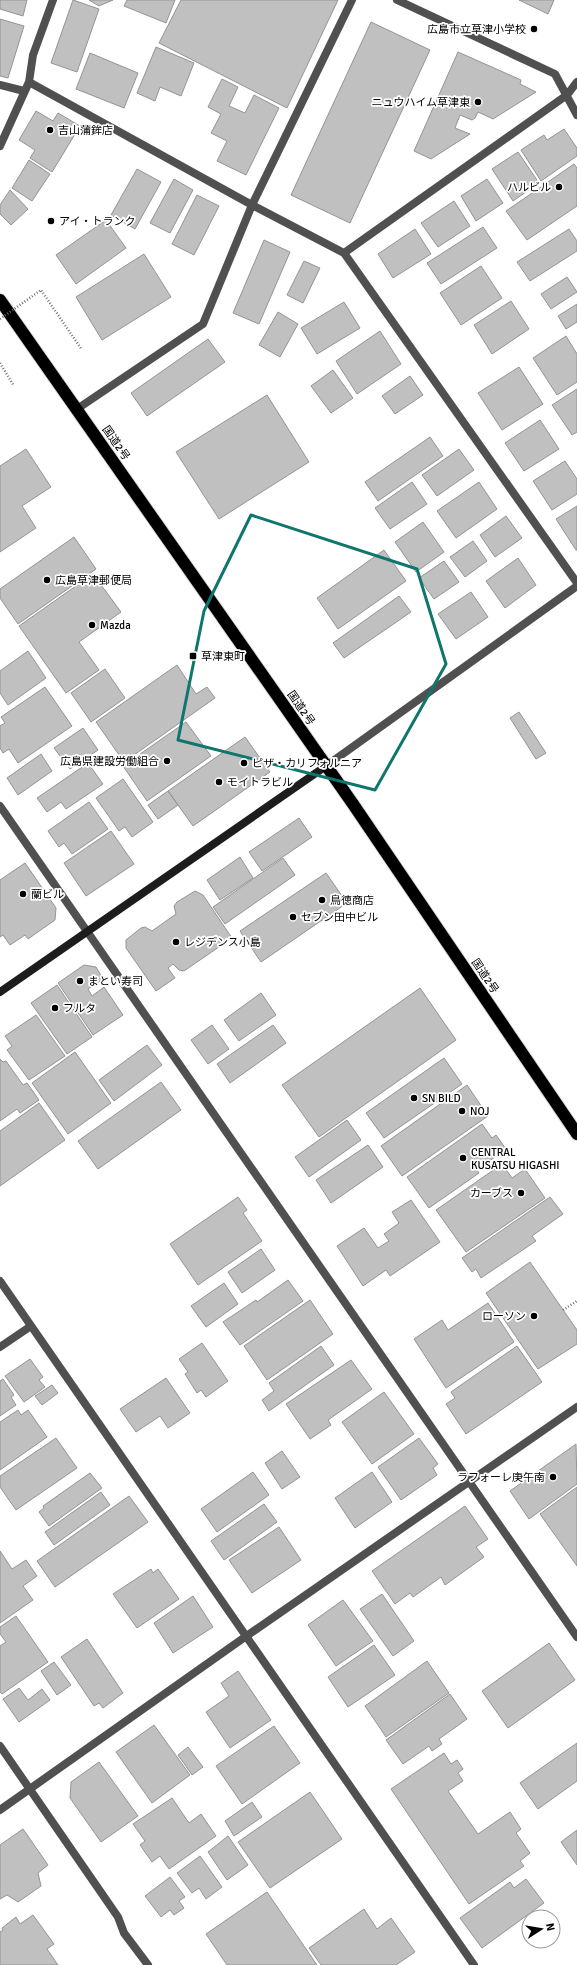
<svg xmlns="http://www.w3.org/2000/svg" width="577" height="1965" font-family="Signika,'Noto Sans JP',sans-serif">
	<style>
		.building { fill: #c0c0c0; stroke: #949494 }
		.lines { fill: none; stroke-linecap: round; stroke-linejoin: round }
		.highway-casing { stroke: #dbdbdb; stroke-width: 14 }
		.path { stroke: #727272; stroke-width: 2.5; stroke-dasharray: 1 2; stroke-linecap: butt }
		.street { stroke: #505050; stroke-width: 8 }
		.secondary { stroke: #1d1d1d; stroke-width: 8 }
		.highway { stroke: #000; stroke-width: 12 }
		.path-bridge { stroke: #727272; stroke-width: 2.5; stroke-dasharray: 1 2; stroke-linecap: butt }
		.marked { fill: none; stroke: #0f766e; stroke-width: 3; stroke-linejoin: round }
		.poi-dot { fill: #000; stroke: #fff; stroke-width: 1.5 }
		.labels { text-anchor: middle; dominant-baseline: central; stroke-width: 3.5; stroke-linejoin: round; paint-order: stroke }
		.poi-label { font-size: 11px; fill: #000; stroke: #fff; text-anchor: start }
		.street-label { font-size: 11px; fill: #000; stroke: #fff }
	</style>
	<rect width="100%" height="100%" fill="#fff"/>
	<path class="building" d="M0,0H27L23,16L0,9Z
		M73,0L99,9L77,72L51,63Z
		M89,0H113L99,6Z
		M127,0H175L166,23L124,6Z
		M181,0H338L287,108L159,43Z
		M519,0H554L548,14Z
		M0,19L24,26L8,78L0,76Z
		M371,22L430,50L350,223L291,195Z
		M156,47L194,63L181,96L160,87L155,101L137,93Z
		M458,52L521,80L520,84L536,92L493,119L478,112L475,118L472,120L460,115L455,128L470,134L431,159L414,151Z
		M90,53L138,73L124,108L76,89Z
		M222,79L238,87L229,106L245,113L254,95L279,108L246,175L217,161L227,141L211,133L221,114L208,107Z
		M36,111L53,121L58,113L80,126L52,172L30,158L35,150L19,140Z
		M564,129L577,148V156L541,181L521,150L544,135L547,140Z
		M518,152L539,183L513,201L492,169Z
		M29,160L50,174L32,201L12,188Z
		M574,164L577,168V206L527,240L506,211Z
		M137,169L161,182L135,229L111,215Z
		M174,179L193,190L170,233L150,223Z
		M487,179L503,203L476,221L461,196Z
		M10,190L28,209L11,225L0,214V205Z
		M197,195L219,206L194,255L172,244Z
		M454,201L470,226L438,247L421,223Z
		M106,220L126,248L76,284L56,255Z
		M483,227L497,248L441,284L427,263Z
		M415,229L431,254L393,278L378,254Z
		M569,229L577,241V251L530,281L517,262Z
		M264,240L290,252L259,324L233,313Z
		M144,254L171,297L102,340L76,297Z
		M304,261L320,268L303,303L287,295Z
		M481,266L502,298L461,325L440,293Z
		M567,277L577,292L551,309L541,294Z
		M511,301L529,329L492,354L474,325Z
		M344,302L360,328L317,354L301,328Z
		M577,304V322L566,329L558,316Z
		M278,312L298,324L280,357L259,345Z
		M380,331L401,364L357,394L336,361Z
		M566,336L577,354V382L557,395L533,358Z
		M208,339L225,362L147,416L131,393Z
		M519,367L543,404L502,430L478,393Z
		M333,370L353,398L331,413L311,386Z
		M410,376L423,395L395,414L382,396Z
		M577,389V432L572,435L552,405Z
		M267,395L309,462L219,519L176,452Z
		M540,420L559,449L524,471L505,443Z
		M430,437L443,456L378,501L365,482Z
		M26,449L51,487L22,506L36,528L0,552V466Z
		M459,449L474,470L437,496L422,475Z
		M565,461L577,479V494L552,510L533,481Z
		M412,482L427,504L390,529L375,508Z
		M479,482L497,509L456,538L437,511Z
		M577,506V550H576L556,519Z
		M506,516L522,538L495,557L480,535Z
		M423,522L444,552L416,572L395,542Z
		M74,537L96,569L18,624L0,598V589Z
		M473,541L487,561L465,577L450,557Z
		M384,550L406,581L338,629L317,598Z
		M518,558L536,585L505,608L486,581Z
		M444,561L459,582L434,599L419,578Z
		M93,574L121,612L79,642L99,670L66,693L19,626Z
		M471,592L488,617L456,639L438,614Z
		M399,596L411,612L344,658L333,643Z
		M28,651L46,678L8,705L0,693V671Z
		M177,665L196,694L207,687L215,698L124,762L96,722Z
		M105,669L125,698L91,722L71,693Z
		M45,687L72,726L18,763L9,749L3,753L0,748V726L5,723L1,717Z
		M519,712L546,753L536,759L510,718Z
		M186,722L211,756L147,801L123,766Z
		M83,728L98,750L70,769L54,748Z
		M245,737L270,772L193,826L168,791Z
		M41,754L52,771L18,795L7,778Z
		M88,763L103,784L66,809L61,802L47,812L37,798Z
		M123,779L153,822L132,837L125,827L119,831L96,798Z
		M168,791L178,805L158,819L148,805Z
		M89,802L108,829L72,854L64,843L59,847L48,831Z
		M299,818L312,837L262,871L249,852Z
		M111,831L134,864L86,896L64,863Z
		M240,857L253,878L220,900L207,880Z
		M283,858L295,875L225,924L213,907Z
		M25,863L56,908L55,920L28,939L25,935L10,945L3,935L0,937V880Z
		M326,873L347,903L261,962L240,931Z
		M195,891L203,895L232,938L184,971L179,970L173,964L168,968L175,978L156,991L126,948V940L141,928L145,927L152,931L176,914L174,906L177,902Z
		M84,965L96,967L103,979L88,989L92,996L104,987L123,1015L93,1035L58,983Z
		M57,985L92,1037L67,1054L31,1003Z
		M420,988L456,1040L319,1137L282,1085Z
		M261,993L276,1015L239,1041L224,1020Z
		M36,1015L65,1056L29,1080L7,1050L12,1046L5,1036Z
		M212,1025L229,1049L208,1064L191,1040Z
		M273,1025L286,1043L230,1083L217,1064Z
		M147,1045L162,1065L114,1101L99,1080Z
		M75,1052L111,1103L68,1134L32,1083Z
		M444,1058L462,1084L384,1138L366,1113Z
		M0,1059L3,1062L6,1061L23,1085L27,1083L39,1100L20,1113L17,1109L0,1121Z
		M161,1082L181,1110L98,1169L78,1141Z
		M467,1085L488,1116L402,1176L381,1146Z
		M39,1103L65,1140L0,1186V1131Z
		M347,1120L361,1140L309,1177L295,1157Z
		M482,1124L492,1138L496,1135L506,1149L477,1170L479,1173L429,1208L407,1177Z
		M368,1145L383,1167L331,1203L316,1180Z
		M502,1164L512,1178L525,1169L545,1198L466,1252L436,1210Z
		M238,1197L247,1210L243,1213L262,1241L198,1285L170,1244Z
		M550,1197L563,1214L532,1236L536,1241L481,1278L476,1269L472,1272L462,1258Z
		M411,1200L440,1242L390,1276L386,1270L363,1286L337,1246L364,1228L378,1248L389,1241L384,1234L399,1223L392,1212Z
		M261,1249L275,1270L242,1293L228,1272Z
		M530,1262L577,1330V1344L538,1369L486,1293Z
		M288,1280L303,1301L240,1345L223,1322L256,1300L257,1302Z
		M224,1283L238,1304L206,1327L191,1306Z
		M310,1300L333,1334L267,1380L244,1346Z
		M488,1303L514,1342L446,1388L414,1339L442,1320L448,1330Z
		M202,1343L228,1381L206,1397L201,1390L197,1393L185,1374L188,1372L179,1359Z
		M321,1346L334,1365L269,1411L262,1400L274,1391L269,1383Z
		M517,1346L542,1382L466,1434L446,1404L455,1398L451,1392Z
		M30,1359L43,1377L39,1380L45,1387L24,1402L5,1376Z
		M351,1360L372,1389L328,1420L331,1425L310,1439L286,1404Z
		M166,1378L190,1413L168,1428L160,1416L136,1432L120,1409Z
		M3,1379L14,1395L11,1397L16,1405L0,1416V1381Z
		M52,1385L58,1393L42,1405L35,1396Z
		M384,1392L414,1434L372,1464L342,1422Z
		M18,1410L21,1415L28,1410L47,1437L0,1470V1422Z
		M56,1438L77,1468L16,1510L0,1487V1476Z
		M419,1438L438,1464L433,1468L437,1475L401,1500L378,1467Z
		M576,1444L577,1484L529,1519L510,1491Z
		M282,1451L300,1477L282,1489L265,1463Z
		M253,1472L269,1495L217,1532L201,1509Z
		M372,1472L392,1502L355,1528L335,1498Z
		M90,1473L102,1488L49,1526L39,1512L44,1508L43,1506Z
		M577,1487V1566L540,1514Z
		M101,1492L110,1505L54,1545L45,1532Z
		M129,1496L148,1522L55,1587L37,1561Z
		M264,1504L277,1522L224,1560L211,1541Z
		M465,1506L488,1539L476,1547L484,1557L445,1585L441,1577L413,1597L410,1593L395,1604L372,1571Z
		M279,1527L301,1560L252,1593L229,1560Z
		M0,1551L12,1569L26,1560L37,1576L23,1586L33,1600L0,1623Z
		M151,1569L153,1573L158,1569L179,1599L137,1628L113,1594Z
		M382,1594L414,1641L393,1656L360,1609Z
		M193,1596L213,1627L173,1653L154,1623Z
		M343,1600L373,1641L336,1666L308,1625Z
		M16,1616L48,1662L2,1694L0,1692V1646L6,1642L0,1634V1627Z
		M87,1639L123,1693L103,1708L99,1703L94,1706L61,1657Z
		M549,1643L575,1680L508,1728L482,1691Z
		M374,1645L395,1675L348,1707L328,1677Z
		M427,1661L449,1693L386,1737L365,1706Z
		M54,1662L71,1685L57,1695L41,1671Z
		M238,1671L271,1720L230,1748L206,1712L229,1696L221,1683Z
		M19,1688L28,1700L42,1689L50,1700L19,1722L3,1699Z
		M450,1694L467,1719L439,1739L442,1744L432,1751L429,1746L403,1764L386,1740Z
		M154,1725L190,1775L152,1803L116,1752Z
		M274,1726L300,1763L242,1804L216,1766Z
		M577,1743V1781L538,1809L520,1783Z
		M188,1747L203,1767L192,1775L178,1755Z
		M444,1753L451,1764L457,1760L463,1769L458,1773L463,1781L448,1791L478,1834L510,1812L521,1829L516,1833L530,1853L520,1861L524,1866L469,1904L391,1789Z
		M99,1762L138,1816L101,1842L70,1798L71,1782Z
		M310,1792L342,1839L270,1888L238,1842Z
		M172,1798L189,1823L201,1814L216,1836L169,1869L160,1856L152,1862L140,1845L145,1841L133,1824Z
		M252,1802L262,1817L234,1836L225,1821Z
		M23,1829L48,1865L38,1873L41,1886L18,1902L7,1895L0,1899V1845Z
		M577,1830V1865L561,1842Z
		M228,1836L248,1865L227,1880L208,1852Z
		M200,1856L222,1887L206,1899L199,1888L192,1893L177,1873Z
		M170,1877L185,1897L179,1901L184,1908L174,1915L170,1910L161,1917L145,1896Z
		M526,1879L544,1903L482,1948L460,1918L510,1882L514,1888Z
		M267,1892L317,1965H227L206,1934Z
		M364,1909L377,1929L391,1918L415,1952L396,1965H321L309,1948Z
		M33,1915L54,1944L47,1949L58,1965H0V1932L3,1930L2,1928L16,1917L20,1924Z"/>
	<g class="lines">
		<defs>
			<path id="highway" d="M0,300L353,804L577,1134"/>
		</defs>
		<use href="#highway" class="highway-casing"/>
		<path class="path" d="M43,293L82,350
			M0,363L14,386
			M563,1310L577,1301"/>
		<path class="street" d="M397,0L555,74L577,115
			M29,82L252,205L344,253L577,583
			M0,85L24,91
			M0,146L29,82L33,55L53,0
			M344,253L567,95L577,82
			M77,409L203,324L252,205L352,0
			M326,766L577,586
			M0,806L577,1637
			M0,1281L474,1965
			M0,1347L31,1326
			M0,1746L118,1917L124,1933L148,1965
			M0,1810L245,1637L577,1407"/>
		<path class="secondary" d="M0,992L326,766"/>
		<use href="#highway" class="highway"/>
		<path class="path-bridge" d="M0,319L41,290L43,293"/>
	</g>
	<path class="marked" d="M251,515L417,569L446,664L375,790L178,740L204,611Z"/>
	<g class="poi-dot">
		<circle cx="534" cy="29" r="4"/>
		<circle cx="478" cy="102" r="4"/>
		<circle cx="50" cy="130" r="4"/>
		<circle cx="559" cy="187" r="4"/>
		<circle cx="51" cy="221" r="4"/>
		<circle cx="47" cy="580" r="4"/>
		<circle cx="92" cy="625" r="4"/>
		<rect x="189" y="652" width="8" height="8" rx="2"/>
		<circle cx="167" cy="761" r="4"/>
		<circle cx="244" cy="763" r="4"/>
		<circle cx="219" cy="782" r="4"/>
		<circle cx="23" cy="894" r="4"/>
		<circle cx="322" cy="900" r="4"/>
		<circle cx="293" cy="917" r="4"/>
		<circle cx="176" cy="942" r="4"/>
		<circle cx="80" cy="981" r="4"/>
		<circle cx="55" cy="1008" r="4"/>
		<circle cx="414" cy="1098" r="4"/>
		<circle cx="462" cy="1111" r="4"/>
		<circle cx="463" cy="1158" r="4"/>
		<circle cx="521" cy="1193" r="4"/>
		<circle cx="534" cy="1316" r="4"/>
		<circle cx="553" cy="1477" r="4"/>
	</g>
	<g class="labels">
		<g class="poi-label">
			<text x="526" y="29" text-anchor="end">広島市立草津小学校</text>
			<text x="470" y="102" text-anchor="end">ニュウハイム草津東</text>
			<text x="58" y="130">吉山蒲鉾店</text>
			<text x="551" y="187" text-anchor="end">ハルビル</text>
			<text x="59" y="221">アイ・トランク</text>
			<text x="55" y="580">広島草津郵便局</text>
			<text x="100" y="625">Mazda</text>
			<text x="201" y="656">草津東町</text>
			<text x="159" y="761" text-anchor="end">広島県建設労働組合</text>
			<text x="252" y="763">ピザ・カリフォルニア</text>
			<text x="227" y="782">モイトラビル</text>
			<text x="31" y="894">蘭ビル</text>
			<text x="330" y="900">鳥徳商店</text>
			<text x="301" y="917">セブン田中ビル</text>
			<text x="184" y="942">レジデンス小島</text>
			<text x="88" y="981">まとい寿司</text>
			<text x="63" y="1008">フルタ</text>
			<text x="422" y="1098">SN BILD</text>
			<text x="470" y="1111">NOJ</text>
			<text x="471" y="1152">CENTRAL<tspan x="471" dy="13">KUSATSU HIGASHI</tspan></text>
			<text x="513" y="1193" text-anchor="end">カーブス</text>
			<text x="526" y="1316" text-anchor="end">ローソン</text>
			<text x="545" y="1477" text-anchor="end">ラフォーレ庚午南</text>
		</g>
		<g class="street-label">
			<text transform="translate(116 443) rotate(55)">国道2号</text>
			<text transform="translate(301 708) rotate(55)">国道2号</text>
			<text transform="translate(485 976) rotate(56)">国道2号</text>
		</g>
	</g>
	<g transform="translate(541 1929) rotate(78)"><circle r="19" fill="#ffffff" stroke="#999999"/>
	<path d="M0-3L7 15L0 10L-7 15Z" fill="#000000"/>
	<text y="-6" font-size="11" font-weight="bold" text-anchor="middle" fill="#000000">N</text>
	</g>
</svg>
